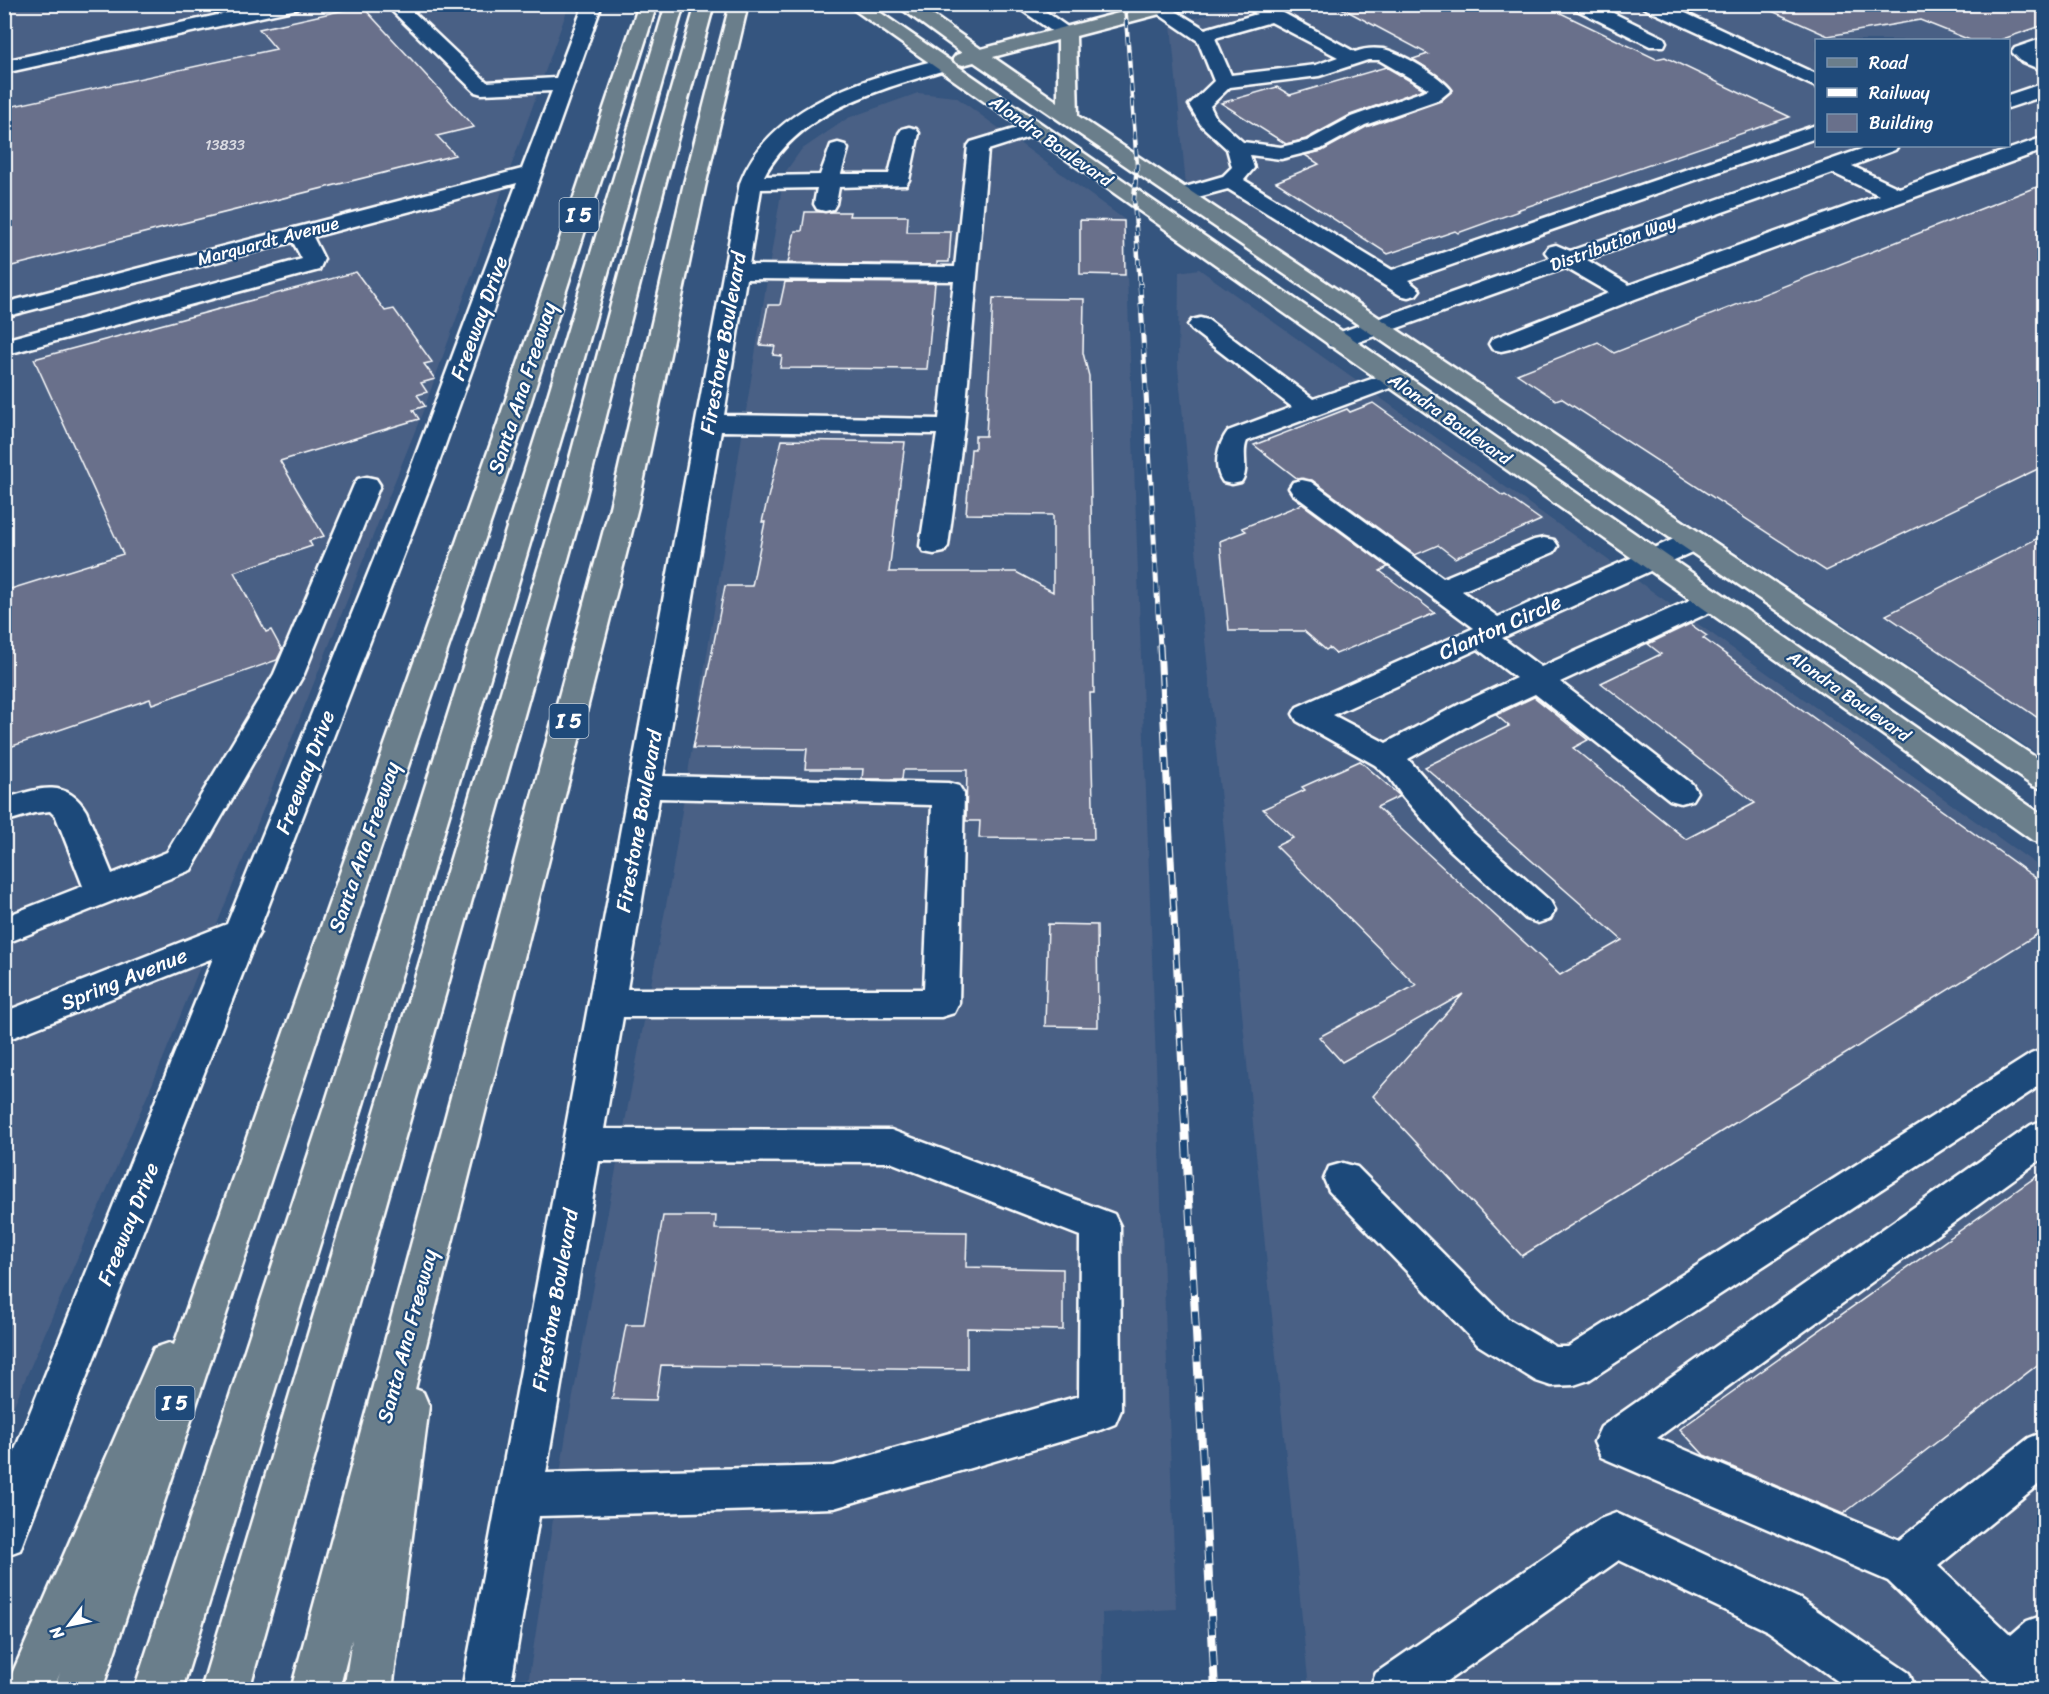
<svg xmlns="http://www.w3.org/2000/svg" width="2049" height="1694" font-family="Sriracha,sans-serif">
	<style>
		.built { fill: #496085; fill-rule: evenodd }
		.building { fill: #69708b; stroke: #fff; stroke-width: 1.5 }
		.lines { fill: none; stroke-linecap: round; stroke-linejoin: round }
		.minor-casing { stroke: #fff; stroke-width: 5 }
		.major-casing { stroke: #fff; stroke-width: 5 }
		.highway-casing { stroke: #fff; stroke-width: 5 }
		.minor { fill: #1f4a7a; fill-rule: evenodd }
		.major { fill: #6b7e8b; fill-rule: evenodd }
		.highway { fill: #6b7e8b; fill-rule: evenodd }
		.rail-far3-casing { stroke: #fff; stroke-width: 4.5 }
		.rail-far2-casing { stroke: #fff; stroke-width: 5 }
		.rail-far1-casing { stroke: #fff; stroke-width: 7 }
		.rail-casing { stroke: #fff; stroke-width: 8 }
		.rail-far3 { stroke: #1f4a7a; stroke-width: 3; stroke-dasharray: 8; stroke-linecap: butt }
		.rail-far2 { stroke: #1f4a7a; stroke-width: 4; stroke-dasharray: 10; stroke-linecap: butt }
		.rail-far1 { stroke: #1f4a7a; stroke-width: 4.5; stroke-dasharray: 14; stroke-linecap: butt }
		.rail { stroke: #1f4a7a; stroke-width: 6; stroke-dasharray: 17; stroke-linecap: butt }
		.labels { text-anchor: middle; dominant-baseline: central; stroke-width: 4.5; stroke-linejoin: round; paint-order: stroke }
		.far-number-label { font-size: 15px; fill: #dadbe2 }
		.far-street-label { font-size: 18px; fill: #fff; stroke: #1f4a7a }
		.shield { fill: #1f4a7a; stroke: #bcc9d7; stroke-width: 1.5 }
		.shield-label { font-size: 20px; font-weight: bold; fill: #fff }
		.street-label { font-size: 21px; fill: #fff; stroke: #1f4a7a }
	</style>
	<rect width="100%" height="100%" fill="#35557f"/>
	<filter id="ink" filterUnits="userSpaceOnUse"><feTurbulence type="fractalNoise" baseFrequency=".0167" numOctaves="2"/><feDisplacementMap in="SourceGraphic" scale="12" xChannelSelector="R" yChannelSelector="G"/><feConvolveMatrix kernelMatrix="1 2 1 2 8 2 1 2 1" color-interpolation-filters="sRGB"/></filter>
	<g filter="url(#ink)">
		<path class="built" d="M1246,4L2044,5V758L1186,186L1171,25ZM1816,40H2008V146H1816Z
			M5,5H569L425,406L163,1059L5,1426Z
			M918,93L956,97L1125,220L1176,1609L1102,1613L1103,1689L527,1690L567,1428L671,879L784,174L801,150L848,118Z
			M1199,269L2044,870V1689H1309L1178,367L1179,272Z"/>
		<path class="building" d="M1334,4H1542L1656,59L1665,57L1790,117L1517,210L1519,211L1458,233L1455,231L1388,254L1276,182L1319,164L1305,155L1322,151L1366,127L1441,101L1453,90L1440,77L1413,59L1428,54Z
			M1756,4H2020L2044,14V25L2000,40H1970L1920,20L1828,36Z
			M362,6L474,127L437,136L455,155L4,268V108L276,49L259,29Z
			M1386,67L1424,89L1350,115L1306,139L1286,144L1221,103L1277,87L1290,95Z
			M2044,184V466L1826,571L1561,398L1556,400L1517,374L1598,342L1614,353Z
			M805,212H850L849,216H908L907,232H951L949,262H937V265L788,263L795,231H802Z
			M1080,220L1124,221L1125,275L1080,274Z
			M356,272L385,311L394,309L432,362L424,364L435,379L421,383L427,392L417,395L425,406L413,410L419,419L280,461L324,536L309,541L312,546L234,572L266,632L271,630L282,650L277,660L152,704L150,699L4,749V591L123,554L34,359Z
			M785,282L935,283L927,369L780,368L782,356L773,355L775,346L760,345L768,305H780Z
			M993,298L1084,299L1083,353L1089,376L1094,693H1090L1094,839L979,838L980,821H966L967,770H903L902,779H862L863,769H805L807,749L693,748L725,586H752L765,522H762L782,440L905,442L889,572H1016L1053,592V515L966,514L971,449H975V436H986Z
			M1373,403L1503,496L1505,495L1541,520L1455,558L1438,545L1415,555L1312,480L1298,479L1254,445L1347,409L1350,412Z
			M1302,504L1388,567L1380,571L1435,613L1336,654L1329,648L1326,650L1304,631H1229L1220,541L1246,531L1242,528Z
			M2044,535V722L1886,615Z
			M1690,624L1707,636L1703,638L2044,884V930L1522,1256L1373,1096L1463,994L1342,1062L1319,1037L1416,985L1276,846L1293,838L1263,809L1305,790L1302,787L1360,761L1400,796L1377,807L1560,975L1622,940L1425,767L1509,726L1496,715L1534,697L1588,740L1573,748L1686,839L1755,803L1601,683L1661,654L1648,644Z
			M1048,924L1097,925L1098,1027L1045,1026Z
			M2044,1171V1360L1843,1514L1704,1455L1680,1429Z
			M663,1216H716L715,1229L967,1232L966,1267L1063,1269V1330L967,1328V1369L661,1365L656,1400L612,1399L626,1325H644Z"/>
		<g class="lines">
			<defs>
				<path id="minor" d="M269,4H306L297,9L4,73V61Z
					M385,4H405L487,82L556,78L584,4H602L439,462L259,930L260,932L255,941L26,1534L20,1550L4,1556V1477L213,958L4,1041V1012L227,924L413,462L517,183L313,237L324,259L319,270L4,355V340L302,259L293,242L4,317V303L522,169L552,91L482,94L475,92Z
					M1013,4H1035L1076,33L1074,37H1060Z
					M1243,4H1267L1355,52C1365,48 1373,48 1383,49C1400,52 1442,77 1451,90L1440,99L1365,125L1321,149L1281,159L1250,155L1254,168L1244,180L1392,270L1816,125V138L1408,280L1420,290L1416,295L1408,297L1400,295L1228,189L1183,201L1175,200L1172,195L1175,190L1223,176L1232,167L1227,149L1201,125L1189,105L1214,81L1198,41L1151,9L1154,5H1166L1205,29L1257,14ZM1271,22L1338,57L1316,65L1231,75L1215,38ZM1368,60H1379L1429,89L1351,117L1307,141L1281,147L1243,142L1216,118L1210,106L1230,87L1319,76Z
					M1570,4H1595L1664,38L1666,42L1664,46H1650L1573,8Z
					M1641,4H1666L1816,74V87L1644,8Z
					M2044,38V50L2035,54L2044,58V71L2022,62L2012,52L2015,48Z
					M941,59L948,61L951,65L948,69C879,90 801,109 764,176L820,175L831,145L838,143L845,145L848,149L841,174H889L899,133L902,129L909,127L916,129L919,133L909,180L906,185L839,187L836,204L833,209L825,211L817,209L814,204L817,188L761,189L749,265L955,267L968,146L971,142L1034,123L1041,125L1044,129L1041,133L988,150L964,427L948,546L944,552L934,554L924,552L920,546L937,434L721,431L663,776L948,783L959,786L964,794L959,1003L954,1013L941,1017H623L604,1129L891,1130L1114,1214L1120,1226L1121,1410L1115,1424L1100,1430L834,1508L539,1516L510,1690H462L740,183C769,105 868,77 941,59ZM746,279L954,281L939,419L724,415ZM659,798L932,805L924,989H627ZM599,1161L890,1162L1080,1236L1079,1396L834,1466L546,1473Z
					M2044,83V96L2008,108V95Z
					M2044,137V150L1635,299L1510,349L1501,351L1492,349L1489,344L1492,339L1609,293L1566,268L1347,346L1338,348L1329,346L1326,341L1329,336L1550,258L1545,252L1548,247L1556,245L1570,251L1870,146H1898L1895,150L1852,166L1899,188ZM1833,173L1879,195L1629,285L1587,260Z
					M1200,318L1208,320L1313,399L1392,372L1401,374L1404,379L1401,384L1247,441C1241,454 1250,470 1241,482L1232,484L1223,482C1212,467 1218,444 1228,431L1292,407L1192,330L1188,325L1192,320Z
					M367,477L376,479L380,485L304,674L191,870L4,944V917L83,886L56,817L50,811L34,813L4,822V799C36,789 66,777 86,811L112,874L167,852L274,674L354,485L358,479Z
					M1302,480L1311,482L1443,578L1534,540L1544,538L1554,540L1558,546L1554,552L1462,591L1498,617L1683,535L1693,533L1703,535L1707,541L1703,547L1502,638L1541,667L1701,595L1711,592L1721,595L1725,601L1721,607L1560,682L1692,784L1697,792L1692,800L1681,803L1670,800L1535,694L1482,718L1408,759L1472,832L1550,901L1555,910L1550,919L1538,923L1526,919L1448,848L1403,797L1390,778L1375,765L1297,721L1293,714L1297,707L1474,628L1293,494L1289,488L1293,482ZM1478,649L1516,678L1460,704L1386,743L1333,715Z
					M2044,1049V1083L1589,1380L1574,1385L1551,1386L1536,1381L1478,1345L1329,1191L1324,1179L1329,1167L1343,1163L1357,1167L1508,1319L1556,1347H1568L2031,1054Z
					M2044,1120V1157L1657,1438L1899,1540L2029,1438L2044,1432V1480L1938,1566L2011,1635L2027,1621L2044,1615V1690H2000L1888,1581L1601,1457L1594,1442L1601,1427L2031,1125Z
					M1616,1513L1800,1599L1909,1673L1916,1690H1850L1768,1631L1619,1560L1435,1690H1369L1376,1673L1600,1519Z"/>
				<path id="major" d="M846,4H868L2044,816V844L2032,840Z
					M895,4H917L981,49L1153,4H1186L1183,8L1076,36L1078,116L2044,763V789L2033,786L974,62L963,65L956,63L953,59L956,55L962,53ZM1058,40V102L993,57Z"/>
				<path id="highway" d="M639,4H657L523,426L364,897L102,1690H54L60,1673L53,1690H5L154,1348L169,1343L174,1345L497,426Z
					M666,4H684L564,429L364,1101L182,1690H134L326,1101L538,429Z
					M696,4H714L665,185L585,499L249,1690H201L559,499L643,185Z
					M730,4H748L705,187L638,507L415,1389L423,1392L429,1406L392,1690H344L352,1639L339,1690H291L610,507L683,187Z"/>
			</defs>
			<use href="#minor" class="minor-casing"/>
			<use href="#major" class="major-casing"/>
			<use href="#highway" class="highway-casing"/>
			<use href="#minor" class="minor"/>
			<use href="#major" class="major"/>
			<use href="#highway" class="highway"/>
			<defs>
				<path id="rail-far3" d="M1125,4L1137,165L1134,199L1140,285"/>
				<path id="rail-far2" d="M1140,284L1160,647"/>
				<path id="rail-far1" d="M1160,646L1184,1108"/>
				<path id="rail" d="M1184,1107L1215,1690"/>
			</defs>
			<use href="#rail-far3" class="rail-far3-casing"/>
			<use href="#rail-far2" class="rail-far2-casing"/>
			<use href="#rail-far1" class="rail-far1-casing"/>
			<use href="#rail" class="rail-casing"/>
			<use href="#rail-far3" class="rail-far3"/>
			<use href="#rail-far2" class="rail-far2"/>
			<use href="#rail-far1" class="rail-far1"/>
			<use href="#rail" class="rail"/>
		</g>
	</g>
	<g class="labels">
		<g class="far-number-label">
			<text x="225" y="145">13833</text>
		</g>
		<g class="far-street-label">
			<text transform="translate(1051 141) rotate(35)">Alondra Boulevard</text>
			<text transform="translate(268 241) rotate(-15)">Marquardt Avenue</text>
			<text transform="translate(1613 243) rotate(-20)">Distribution Way</text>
			<text transform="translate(1450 419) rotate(35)">Alondra Boulevard</text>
			<text transform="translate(1849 696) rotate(35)">Alondra Boulevard</text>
		</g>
		<g class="shield">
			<rect x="559.5" y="198" width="39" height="34" rx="4.5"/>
			<rect x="549.5" y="704" width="39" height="34" rx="4.5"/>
			<rect x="155.5" y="1386" width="39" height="34" rx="4.5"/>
		</g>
		<g class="shield-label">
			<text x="579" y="215">I 5</text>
			<text x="569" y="721">I 5</text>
			<text x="175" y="1403">I 5</text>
		</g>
		<g class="street-label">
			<text transform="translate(479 318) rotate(-70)">Freeway Drive</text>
			<text transform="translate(723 343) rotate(-80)">Firestone Boulevard</text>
			<text transform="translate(522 388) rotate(-72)">Santa Ana Freeway</text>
			<text transform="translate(1500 627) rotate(-24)">Clanton Circle</text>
			<text transform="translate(305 772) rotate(-69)">Freeway Drive</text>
			<text transform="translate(639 821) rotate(-80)">Firestone Boulevard</text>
			<text transform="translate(364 847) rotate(-71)">Santa Ana Freeway</text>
			<text transform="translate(124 979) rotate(-22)">Spring Avenue</text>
			<text transform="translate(128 1224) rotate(-68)">Freeway Drive</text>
			<text transform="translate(555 1300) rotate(-80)">Firestone Boulevard</text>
			<text transform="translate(407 1336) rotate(-75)">Santa Ana Freeway</text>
		</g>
	</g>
	<rect width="2049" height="1694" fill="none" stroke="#1f4a7a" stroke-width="24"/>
	<rect x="12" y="12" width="2025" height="1670" fill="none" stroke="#fff" stroke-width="2" filter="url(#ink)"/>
	<rect x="1815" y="39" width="195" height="108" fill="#1f4a7a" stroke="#7992af" stroke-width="1.5"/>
	<rect x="1827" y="58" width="30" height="9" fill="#6b7e8b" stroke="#7992af" stroke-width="1.5"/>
	<text x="1869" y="69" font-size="18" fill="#ffffff">Road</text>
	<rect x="1827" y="88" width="30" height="9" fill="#ffffff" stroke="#7992af" stroke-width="1.5"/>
	<text x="1869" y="99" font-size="18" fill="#ffffff">Railway</text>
	<rect x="1827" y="114" width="30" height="18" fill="#69708b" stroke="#7992af" stroke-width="1.5"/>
	<text x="1869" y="129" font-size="18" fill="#ffffff">Building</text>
	<g transform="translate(69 1625) rotate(238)" stroke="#1f4a7a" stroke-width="4.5" paint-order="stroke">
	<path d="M0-4.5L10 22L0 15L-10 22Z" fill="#ffffff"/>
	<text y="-9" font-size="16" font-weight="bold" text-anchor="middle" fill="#ffffff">N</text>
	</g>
</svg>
